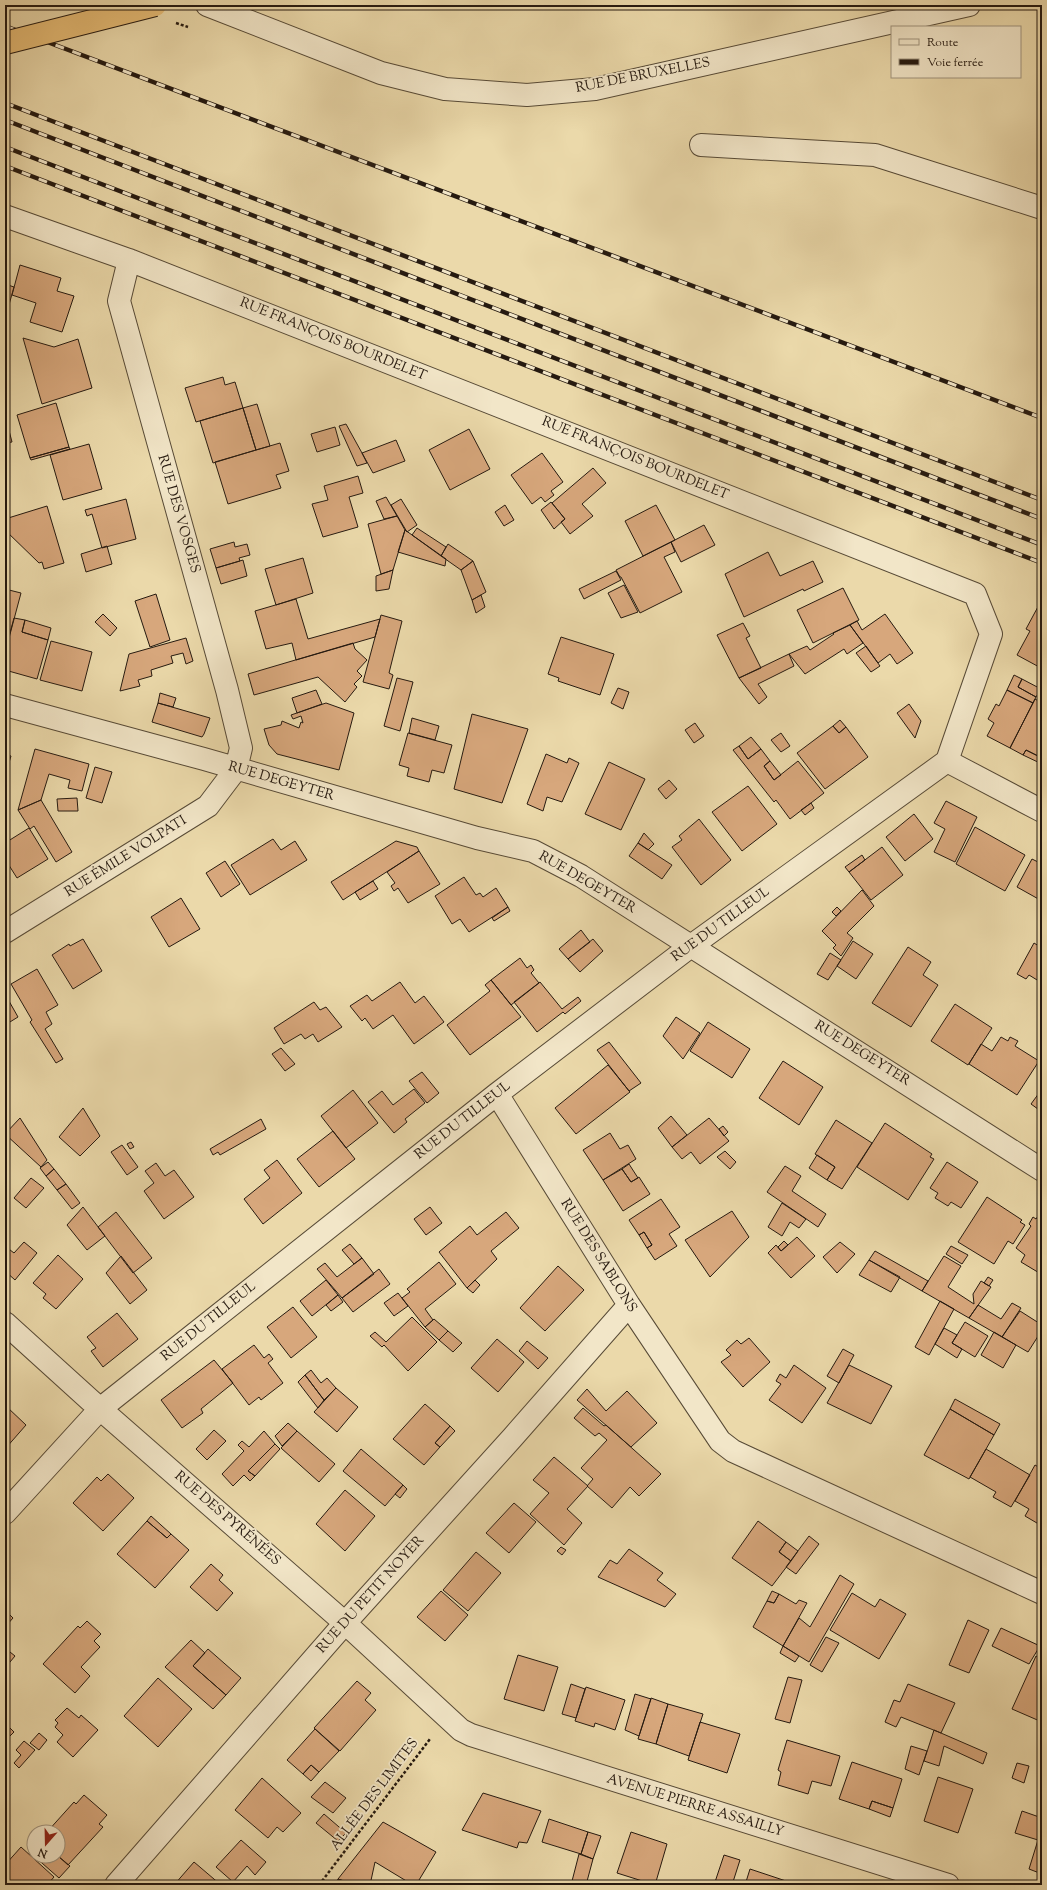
<svg xmlns="http://www.w3.org/2000/svg" width="1047" height="1890" font-family="'Sorts Mill Goudy',serif">
	<style>
		.building { fill: #d7a77c; stroke: #261a10 }
		.lines { fill: none; stroke-linecap: round; stroke-linejoin: round }
		.minor-casing { stroke: #574a36; stroke-width: 24 }
		.path { stroke: #261a10; stroke-width: 2.5; stroke-dasharray: 3 2; stroke-linecap: butt }
		.minor { stroke: #f2e6c8; stroke-width: 22 }
		.rail-casing { stroke: #261a10; stroke-width: 4.5 }
		.rail { stroke: #f2e6c8; stroke-width: 3; stroke-dasharray: 9; stroke-linecap: butt }
		.major-bridge-casing { stroke: #261a10; stroke-width: 24; stroke-linecap: butt }
		.major-bridge { stroke: #e6bc75; stroke-width: 22 }
		.labels { text-anchor: middle; dominant-baseline: central; stroke-width: 3.5; stroke-linejoin: round; paint-order: stroke }
		.street-label { font-size: 14px; fill: #261a10; stroke: #f2e6c8 }
	</style>
	<rect width="100%" height="100%" fill="#ebd9aa"/>
	<filter id="stains"><feTurbulence type="fractalNoise" baseFrequency=".005" numOctaves="4"/><feColorMatrix values="0 0 0 0 .2 0 0 0 0 .09 0 0 0 0 .02 0 0 0 .5 -.17"/></filter>
	<radialGradient id="worn" r=".72"><stop offset=".6" stop-color="#630" stop-opacity="0"/><stop offset="1" stop-color="#630" stop-opacity=".3"/></radialGradient>
	<path class="building" d="M20,265L61,278L57,291L74,296L62,332L30,322L36,303L12,295Z
		M5,284L14,287L5,319Z
		M23,338L54,347L78,339L92,388L42,404Z
		M223,377L225,385L235,382L243,408L196,422L185,388Z
		M56,403L69,447L30,458L17,415Z
		M257,404L270,446L256,450L243,408Z
		M243,408L256,450L213,463L200,421Z
		M5,415L12,442L5,443Z
		M346,424L362,453L367,463L357,466L339,426Z
		M335,427L340,445L317,452L311,434Z
		M469,429L490,469L450,490L429,450Z
		M396,440L405,461L373,473L362,453Z
		M280,443L289,471L276,475L281,488L228,504L215,462Z
		M89,444L102,489L63,500L50,455Z
		M69,447L70,449L31,460L30,458Z
		M542,453L563,482L551,491L554,495L545,502L541,497L532,504L511,475Z
		M593,468L606,483L582,504L593,516L570,534L561,522L565,519L552,503Z
		M358,476L363,493L349,497L358,527L323,537L312,504L328,500L324,486Z
		M386,497L397,516L384,519L376,501Z
		M126,499L136,539L102,548L92,514L87,516L85,510Z
		M401,499L417,525L407,532L391,505Z
		M551,502L565,519L554,529L541,510Z
		M505,505L514,520L504,526L495,512Z
		M656,505L675,540L643,556L625,521Z
		M47,506L64,563L44,569L42,562L39,563L5,530V519Z
		M397,516L405,530L393,570L381,574L368,524Z
		M704,525L715,545L681,562L671,542Z
		M417,528L446,547L441,556L412,535Z
		M405,530L446,559L445,566L398,552Z
		M234,542L235,547L247,544L250,555L239,558L240,561L216,568L210,549Z
		M671,542L675,552L664,557L682,592L640,613L621,577H620L616,570Z
		M448,544L473,561L461,570L441,556Z
		M107,546L112,564L86,572L81,554Z
		M768,552L780,576L813,561L823,582L804,591L803,589L744,617L725,574Z
		M303,558L313,593L276,605L265,569Z
		M243,560L247,576L221,584L216,568Z
		M473,561L486,592L472,600L461,570Z
		M393,570L389,589L376,591V576Z
		M616,571L621,580L584,599L579,589Z
		M624,585L638,612L621,618L608,593Z
		M843,588L859,620L813,643L797,610Z
		M5,589L21,593L9,638L5,637Z
		M156,594L170,640L150,647L135,601Z
		M481,595L485,607L476,613L472,600Z
		M296,599L308,639L380,619L375,637L296,660L292,643L266,649L255,611Z
		M1040,603L1042,604L1041,668L1017,655L1030,631L1026,629Z
		M103,614L117,628L110,636L95,622Z
		M885,614L913,653L897,664L890,654L878,663L850,625L857,621L862,630Z
		M381,615L402,621L389,673L393,675L389,689L363,682Z
		M14,618L25,620L22,632L48,640L37,679L5,670V651Z
		M25,620L51,628L48,640L22,632Z
		M743,623L750,636L746,638L761,668L739,678L717,635Z
		M850,625L863,643L847,654L844,649L805,674L789,654L807,646L810,650L834,634L833,633Z
		M561,637L614,654L600,695L558,681L559,678L548,674Z
		M186,638L193,661L186,664L183,653L171,656L173,663L151,670L152,676L138,680L140,686L120,691L129,654Z
		M51,641L92,652L82,691L40,680Z
		M353,643L355,649L367,660L357,671L362,676L354,684L357,687L345,702L318,677L254,695L248,674Z
		M866,646L880,666L871,672L856,653Z
		M789,654L794,666L758,684L767,697L759,704L739,678Z
		M1014,675L1022,679L1018,687L1036,697L1033,703L1007,690Z
		M397,678L413,682L400,731L384,726Z
		M1022,679L1041,689L1036,697L1018,687Z
		M618,688L629,692L623,709L611,703Z
		M316,690L322,704L297,713L292,698Z
		M1007,690L1033,703L1010,748L987,736L994,723L988,719L996,704L999,706Z
		M160,693L176,698L173,707L158,703Z
		M1035,699L1042,703V758L1026,750L1023,755L1010,748Z
		M158,703L210,718L204,734L202,737L152,722Z
		M326,703L354,713L339,770L277,754L269,745L264,729L281,725L282,721L299,728L301,722L303,723L301,716L293,719L291,715Z
		M909,704L921,721L915,738L897,713Z
		M472,714L528,729L502,803L454,789Z
		M412,718L439,726L435,740L409,733Z
		M840,720L846,727L839,733L833,726Z
		M695,723L704,736L694,743L685,730Z
		M833,726L839,733L846,727L868,757L825,789L797,753Z
		M408,733L452,745L444,773L432,770L429,782L407,776L409,768L399,765Z
		M781,733L790,746L781,752L771,740Z
		M751,737L761,749L748,759L739,746Z
		M739,746L748,759L761,749L770,761L764,766L774,780L798,761L824,793L790,819L776,800L774,802L733,750Z
		M35,749L89,764L82,791L68,788L70,780L49,774L41,800L18,810Z
		M1026,750L1042,758V764L1023,755Z
		M5,754L11,756L5,776Z
		M546,754L567,763L569,758L579,763L562,802L547,797L543,811L527,804Z
		M770,761L781,775L774,780L764,766Z
		M609,762L645,779L621,830L585,814Z
		M95,767L112,772L102,803L86,798Z
		M669,780L677,789L666,799L658,789Z
		M748,786L777,824L742,851L712,812Z
		M77,798L78,811H58L57,799Z
		M41,800L72,852L56,862L34,826L30,829L18,810Z
		M946,801L977,817L955,862L934,852L945,829L934,823Z
		M811,803L814,808L805,815L801,810Z
		M914,814L933,839L905,861L886,837Z
		M699,819L731,860L701,885L672,847L682,840L679,836Z
		M975,827L1025,855L1005,891L956,864Z
		M29,828L48,859L17,878L5,859V843Z
		M644,833L654,844L648,850L638,843Z
		M273,839L281,850L295,841L307,860L250,895L231,865Z
		M396,841L417,847L419,851L343,900L331,882Z
		M638,843L672,865L662,879L629,856Z
		M882,847L903,875L871,900L849,872Z
		M419,851L440,884L408,903L398,888L394,891L391,886L395,883L387,872Z
		M862,855L865,860L849,872L845,867Z
		M1032,859L1042,864V901L1017,887Z
		M225,861L240,884L221,897L206,873Z
		M464,877L476,895L480,893L483,897L496,888L508,907L469,932L460,919L452,924L435,896Z
		M373,881L378,889L360,900L355,892Z
		M862,890L874,906L847,933L853,938L841,956L833,948L836,945L822,931Z
		M181,898L200,929L169,947L151,917Z
		M508,907L510,911L494,921L492,918Z
		M837,907L841,911L836,916L832,912Z
		M581,930L590,942L568,959L559,949Z
		M83,939L102,971L73,989L52,955L69,944L70,946Z
		M593,939L603,951L580,972L568,959Z
		M853,941L873,954L856,979L837,966Z
		M1034,943L1042,948V983L1029,975L1026,979L1017,974Z
		M908,947L931,962L923,975L938,985L911,1027L872,1003Z
		M830,953L841,960L828,980L817,974Z
		M520,958L527,968L531,965L534,970L531,973L539,983L511,1005L491,980Z
		M37,969L58,1005L46,1012L52,1024L45,1029L63,1059L56,1063L30,1022L32,1020L11,984Z
		M491,980L521,1017L470,1055L447,1025L490,991L485,985Z
		M400,982L415,1003L424,996L444,1022L414,1044L393,1015L373,1029L365,1018L362,1021L350,1006L367,995L372,1001Z
		M540,982L562,1009L578,997L581,1001L565,1014L563,1012L537,1032L514,1002Z
		M5,994L18,1017L5,1025Z
		M314,1002L320,1010L326,1007L342,1027L318,1042L313,1034L305,1039L301,1034L284,1044L274,1028Z
		M955,1004L992,1028L968,1065L931,1041Z
		M676,1017L700,1033L683,1059L663,1036Z
		M708,1022L750,1049L732,1078L690,1051Z
		M1001,1037L1008,1041L1010,1037L1018,1041L1015,1046L1039,1061L1017,1095L969,1064L981,1044L992,1051Z
		M609,1042L641,1083L629,1091L597,1050Z
		M281,1048L295,1064L285,1071L272,1054Z
		M783,1061L823,1087L799,1125L759,1098Z
		M608,1065L630,1092L576,1134L555,1108Z
		M422,1072L439,1093L427,1103L409,1081Z
		M414,1089L425,1103L405,1119L407,1122L394,1133L368,1102L382,1091L393,1105Z
		M1042,1089V1112L1031,1104Z
		M353,1090L378,1123L346,1148L321,1116Z
		M83,1108L100,1136L80,1156L59,1137Z
		M671,1116L687,1135L672,1147L658,1128Z
		M20,1118L47,1160L41,1167L5,1134Z
		M709,1118L729,1141L700,1164L691,1152L682,1159L672,1147Z
		M261,1119L266,1129L220,1155L218,1152L213,1155L210,1149Z
		M836,1120L872,1143L842,1189L827,1180L835,1167L815,1154Z
		M885,1123L932,1154L930,1157L934,1159L908,1200L857,1167Z
		M723,1126L728,1132L724,1136L719,1129Z
		M333,1131L355,1159L319,1187L297,1159Z
		M610,1133L620,1149L628,1145L636,1159L603,1180L583,1150Z
		M131,1142L134,1147L130,1149L127,1144Z
		M122,1145L138,1167L127,1175L111,1152Z
		M725,1151L736,1162L730,1169L717,1157Z
		M817,1155L835,1167L827,1180L809,1168Z
		M277,1160L302,1193L263,1224L244,1199L270,1178L264,1170Z
		M48,1162L54,1169L46,1176L40,1168Z
		M947,1162L978,1182L961,1208L951,1202L948,1206L935,1198L938,1193L930,1188Z
		M156,1163L165,1176L174,1170L194,1197L164,1219L144,1191L154,1183L145,1171Z
		M629,1164L638,1178L631,1182L622,1169Z
		M785,1166L801,1176L792,1191L826,1214L818,1227L767,1192Z
		M54,1169L66,1184L57,1190L46,1176Z
		M622,1169L631,1182L639,1177L650,1194L623,1211L603,1180Z
		M31,1178L44,1188L26,1208L14,1198Z
		M66,1184L80,1203L72,1209L57,1190Z
		M987,1197L1022,1220L1020,1222L1025,1225L1013,1244L1008,1241L994,1264L958,1242Z
		M661,1199L680,1227L669,1234L677,1246L655,1260L647,1248L652,1245L644,1232L639,1235L629,1220Z
		M782,1203L806,1219L799,1228L790,1222L782,1236L768,1227Z
		M83,1207L105,1236L87,1250L67,1225Z
		M430,1207L442,1223L426,1235L414,1219Z
		M732,1211L749,1237L710,1277L685,1240Z
		M116,1212L152,1258L133,1273L98,1227Z
		M506,1212L519,1228L491,1251L497,1259L467,1288L439,1252L470,1226L477,1235Z
		M1038,1216L1042,1219V1272L1041,1274L1021,1262L1025,1255L1016,1248L1031,1226L1029,1224L1033,1217L1036,1219Z
		M644,1232L652,1245L647,1248L639,1235Z
		M797,1237L815,1256L791,1278L768,1253L776,1245L781,1251Z
		M784,1241L788,1245L781,1251L778,1247Z
		M24,1242L37,1253L15,1280L5,1271V1246L14,1253Z
		M840,1242L855,1254L837,1273L823,1257Z
		M350,1244L362,1258L354,1264L342,1250Z
		M951,1246L968,1255L962,1264L946,1254Z
		M875,1251L928,1281L922,1291L869,1260Z
		M58,1255L83,1279L56,1309L43,1298L46,1294L33,1283Z
		M121,1256L147,1290L130,1304L106,1273Z
		M944,1256L961,1266L948,1287L974,1304L973,1294L981,1281L991,1287L969,1318L922,1291Z
		M362,1258L374,1274L342,1298L317,1269L325,1263L337,1277Z
		M869,1260L900,1277L891,1292L859,1275Z
		M439,1262L456,1284L425,1309L433,1320L425,1327L402,1298L410,1292L407,1289Z
		M558,1266L584,1290L545,1331L520,1308Z
		M379,1269L390,1284L353,1312L342,1298Z
		M988,1277L993,1280L989,1286L984,1283Z
		M326,1280L338,1295L312,1316L300,1301Z
		M475,1280L480,1285L473,1293L467,1288Z
		M398,1293L408,1306L394,1316L384,1303Z
		M338,1295L343,1302L331,1311L326,1305Z
		M940,1301L954,1309L929,1355L915,1347Z
		M1012,1303L1021,1308L1002,1337L969,1318L978,1305L1001,1319Z
		M293,1307L317,1337L291,1358L267,1327Z
		M1020,1311L1042,1325V1330L1028,1352L1002,1337Z
		M117,1313L138,1339L103,1367L91,1351L96,1348L87,1337Z
		M412,1317L437,1342L408,1371L384,1345L382,1347L370,1336L375,1332L386,1342Z
		M434,1319L448,1331L439,1340L425,1327Z
		M965,1322L988,1336L975,1357L952,1343Z
		M944,1328L957,1335L952,1343L962,1349L957,1358L935,1344Z
		M448,1331L462,1343L453,1352L439,1340Z
		M994,1332L1016,1345L1003,1368L981,1355Z
		M749,1338L770,1362L743,1387L721,1362L731,1355L726,1350L737,1340L741,1344Z
		M497,1339L524,1362L498,1392L471,1368Z
		M527,1341L548,1358L538,1369L519,1351Z
		M254,1345L264,1358L269,1354L273,1359L268,1363L283,1383L261,1400L259,1397L249,1405L222,1369Z
		M843,1349L854,1355L839,1383L827,1376Z
		M214,1360L233,1383L201,1409L203,1413L182,1428L161,1400Z
		M794,1365L826,1388L802,1423L769,1400L781,1384L776,1381L780,1374L786,1378Z
		M849,1365L892,1386L871,1424L827,1403Z
		M311,1370L321,1383L327,1378L336,1388L324,1400L305,1375Z
		M305,1375L324,1400L318,1408L298,1382Z
		M336,1388L358,1407L337,1432L314,1412Z
		M587,1389L606,1411L627,1391L657,1423L631,1447L577,1400Z
		M955,1399L1000,1424L994,1435L950,1409Z
		M425,1404L450,1426L435,1443L440,1447L424,1465L393,1439Z
		M7,1407L26,1425L5,1449V1409Z
		M583,1408L604,1426L606,1425L661,1474L639,1496L630,1487L612,1508L587,1486L593,1479L581,1468L607,1440L599,1433L595,1436L574,1418Z
		M950,1409L994,1435L969,1479L924,1455Z
		M288,1423L297,1431L282,1446L275,1436Z
		M450,1426L455,1431L440,1447L435,1443Z
		M214,1430L226,1441L207,1460L196,1449Z
		M264,1431L275,1444L248,1471L255,1476L250,1481L244,1475L233,1486L222,1474L244,1451L238,1445L242,1441L249,1447Z
		M297,1431L335,1464L319,1482L281,1448Z
		M275,1444L280,1449L255,1476L248,1471Z
		M361,1449L403,1485L385,1506L343,1471Z
		M986,1449L1030,1475L1011,1507L993,1497L996,1492L970,1477Z
		M554,1457L588,1486L567,1509L582,1523L564,1545L530,1514L549,1493L533,1480Z
		M1035,1465L1042,1469V1526L1025,1516L1029,1509L1015,1501Z
		M108,1474L134,1498L103,1531L73,1503L97,1477L101,1481Z
		M403,1485L407,1489L400,1498L395,1494Z
		M345,1490L375,1516L345,1551L316,1524Z
		M514,1503L536,1522L509,1553L486,1533Z
		M151,1516L171,1534L167,1538L147,1521Z
		M147,1521L167,1538L171,1534L189,1550L155,1588L117,1554Z
		M758,1521L786,1542L779,1552L791,1561L772,1586L732,1558Z
		M809,1536L819,1544L796,1574L786,1567Z
		M786,1542L798,1551L791,1561L779,1552Z
		M561,1547L566,1550L562,1555L557,1551Z
		M629,1549L663,1573L657,1580L676,1594L665,1607L598,1577L610,1560L617,1564Z
		M476,1552L501,1573L468,1611L443,1590Z
		M211,1564L223,1575L219,1580L233,1593L217,1611L190,1587Z
		M840,1575L854,1584L809,1662L783,1646L799,1618L810,1627Z
		M441,1591L468,1615L445,1641L417,1617Z
		M772,1591L779,1594L774,1603L767,1601Z
		M852,1593L875,1607L880,1599L906,1614L879,1659L830,1630Z
		M779,1594L796,1604L799,1600L807,1603L783,1646L753,1627L767,1601L774,1603Z
		M5,1610L13,1618L5,1627Z
		M968,1620L989,1630L969,1673L949,1665Z
		M87,1621L101,1634L94,1641L100,1647L81,1667L90,1676L75,1693L43,1664L78,1626L80,1628Z
		M1001,1628L1040,1646L1029,1664L992,1646Z
		M826,1637L839,1643L822,1672L810,1665Z
		M191,1640L205,1653L193,1666L226,1695L213,1709L165,1667Z
		M783,1646L799,1656L795,1662L780,1653Z
		M5,1648L15,1656L5,1668Z
		M208,1649L241,1678L226,1695L193,1666Z
		M518,1655L558,1667L544,1711L504,1699Z
		M1036,1656L1042,1659V1722L1012,1709Z
		M788,1677L802,1680L790,1723L775,1719Z
		M158,1678L192,1709L158,1747L124,1716Z
		M357,1681L371,1693L365,1700L376,1710L340,1751L314,1728Z
		M571,1684L585,1689L576,1718L562,1714Z
		M908,1684L955,1703L941,1733L901,1717L896,1727L885,1722L894,1700L900,1702Z
		M586,1687L625,1700L615,1730L595,1723L594,1727L575,1721Z
		M635,1694L651,1699L639,1736L625,1730Z
		M651,1698L668,1704L656,1744L638,1739Z
		M668,1704L703,1714L689,1756L656,1744Z
		M67,1708L79,1718L81,1715L98,1730L73,1757L57,1742L63,1735L55,1727L58,1723L55,1720Z
		M700,1722L740,1734L727,1773L688,1760Z
		M5,1723L14,1732L5,1741Z
		M315,1729L339,1751L319,1772L311,1765L303,1774L287,1760Z
		M934,1730L987,1753L983,1764L944,1746L939,1766L924,1761Z
		M39,1733L47,1740L39,1750L30,1743Z
		M787,1740L840,1756L831,1786L812,1781L808,1794L778,1785L781,1772L778,1770Z
		M24,1741L35,1750L19,1768L14,1763L21,1755L16,1750Z
		M911,1746L927,1751L919,1775L905,1769Z
		M852,1762L902,1779L893,1808L872,1801L869,1809L839,1799Z
		M1017,1763L1029,1766L1024,1783L1012,1778Z
		M311,1765L319,1772L311,1781L303,1774Z
		M938,1777L973,1789L958,1833L924,1821Z
		M262,1778L301,1813L283,1832L277,1827L268,1838L235,1810Z
		M325,1782L346,1798L333,1813L311,1797Z
		M483,1793L541,1811L527,1843L519,1842L517,1848L462,1830Z
		M84,1795L107,1815L99,1824L103,1827L68,1865L58,1856V1832H47L74,1802L76,1804Z
		M872,1801L893,1808L890,1817L869,1809Z
		M1022,1811L1042,1818V1874L1029,1869L1038,1840L1015,1833Z
		M324,1814L346,1833L338,1841L316,1823Z
		M549,1819L588,1832L581,1854L542,1842Z
		M383,1822L436,1852L416,1885H413L375,1862L370,1885H357L338,1879Z
		M588,1832L601,1836L593,1859L581,1854Z
		M631,1832L667,1844L655,1885L617,1873Z
		M241,1840L266,1862L255,1875L247,1866L233,1882L216,1867Z
		M21,1847L54,1877L47,1885H5V1865Z
		M579,1854L593,1859L586,1885H571Z
		M724,1855L740,1860L732,1885H714Z
		M34,1856H58L70,1866L59,1878Z
		M194,1862L221,1885H174Z
		M750,1869L795,1884V1885H745Z
		M338,1879L349,1883L348,1885H334Z"/>
	<g class="lines">
		<defs>
			<path id="minor" d="M207,5L381,73L445,89L527,95L595,89L969,5
				M701,145L875,155L1042,208
				M5,216L129,260L975,594L991,634L947,761
				M5,705L204,759L477,838L533,851L581,876L1042,1170
				M947,761L1042,811
				M5,932L208,806L236,769L241,748L227,690L119,301L129,260
				M497,1094L629,1305L720,1441L733,1451L1042,1593
				M5,1323L90,1400L345,1623L461,1730L471,1735L948,1885
				M5,1513L100,1409L497,1094L691,946L947,761
				M116,1885L345,1623L513,1437L629,1305"/>
		</defs>
		<use href="#minor" class="minor-casing"/>
		<path class="path" d="M176,23L188,27
			M319,1885L430,1739"/>
		<use href="#minor" class="minor"/>
		<defs>
			<path id="rail" d="M5,26L1042,418
				M5,103L1042,500
				M5,120L1042,519
				M5,147L1042,545
				M5,166L1042,563"/>
		</defs>
		<use href="#rail" class="rail-casing"/>
		<use href="#rail" class="rail"/>
		<defs>
			<path id="major-bridge" d="M5,43L155,5"/>
		</defs>
		<use href="#major-bridge" class="major-bridge-casing"/>
		<use href="#major-bridge" class="major-bridge"/>
	</g>
	<g class="labels">
		<g class="street-label">
			<text transform="translate(643 76) rotate(-11)">RUE DE BRUXELLES</text>
			<text transform="translate(333 340) rotate(22)">RUE FRANÇOIS BOURDELET</text>
			<text transform="translate(635 459) rotate(22)">RUE FRANÇOIS BOURDELET</text>
			<text transform="translate(178 514) rotate(74)">RUE DES VOSGES</text>
			<text transform="translate(281 782) rotate(16)">RUE DEGEYTER</text>
			<text transform="translate(126 857) rotate(-32)">RUE ÉMILE VOLPATI</text>
			<text transform="translate(587 883) rotate(30)">RUE DEGEYTER</text>
			<text transform="translate(721 925) rotate(-36)">RUE DU TILLEUL</text>
			<text transform="translate(862 1054) rotate(32)">RUE DEGEYTER</text>
			<text transform="translate(463 1121) rotate(-38)">RUE DU TILLEUL</text>
			<text transform="translate(598 1256) rotate(58)">RUE DES SABLONS</text>
			<text transform="translate(209 1322) rotate(-39)">RUE DU TILLEUL</text>
			<text transform="translate(227 1519) rotate(41)">RUE DES PYRÉNÉES</text>
			<text transform="translate(371 1595) rotate(-48)">RUE DU PETIT NOYER</text>
			<text transform="translate(375 1795) rotate(-53)">ALLÉE DES LIMITES</text>
			<text transform="translate(695 1806) rotate(17)">AVENUE PIERRE ASSAILLY</text>
		</g>
	</g>
	<rect width="1047" height="1890" fill="none" stroke="#ebd9aa" stroke-width="20"/>
	<rect x="6" y="6" width="1035" height="1878" fill="none" stroke="#261a10" stroke-width="2"/>
	<rect x="10" y="10" width="1027" height="1870" fill="none" stroke="#261a10"/>
	<rect x="891" y="26" width="130" height="52" fill="#f2e6c8" stroke="#a0947e"/>
	<rect x="899" y="39" width="20" height="6" fill="#f2e6c8" stroke="#a0947e"/>
	<text x="927" y="46" font-size="12" fill="#261a10">Route</text>
	<rect x="899" y="59" width="20" height="6" fill="#261a10" stroke="#a0947e"/>
	<text x="927" y="66" font-size="12" fill="#261a10">Voie ferrée</text>
	<g transform="translate(46 1844) rotate(200)"><circle r="19" fill="#f2e6c8" stroke="#a0947e"/>
	<path d="M0-3L7 15L0 10L-7 15Z" fill="#8f2418"/>
	<text y="-6" font-size="11" font-weight="bold" text-anchor="middle" fill="#261a10">N</text>
	</g>
	<rect width="100%" height="100%" filter="url(#stains)"/>
	<rect width="100%" height="100%" fill="url(#worn)"/>
</svg>
